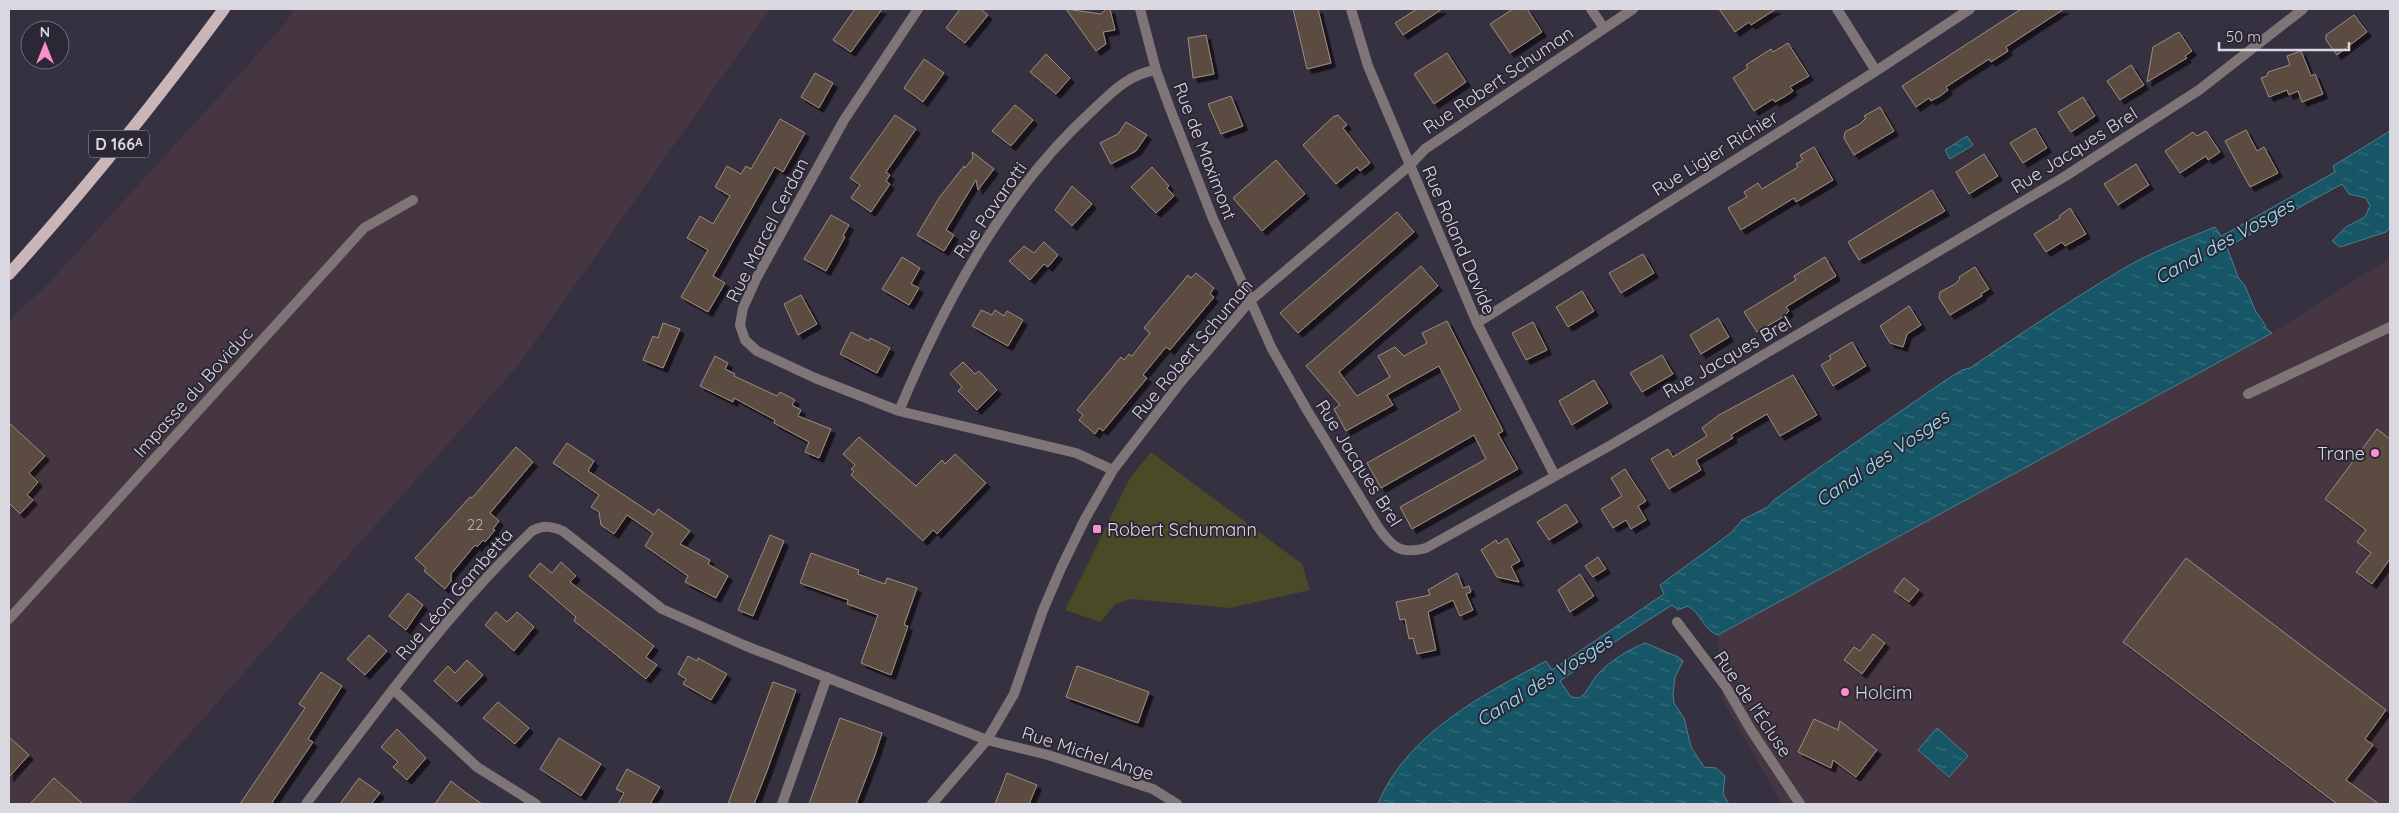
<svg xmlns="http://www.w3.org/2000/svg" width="2399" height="813" font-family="Quicksand,sans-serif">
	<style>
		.industrial { fill: #463642 }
		.green { fill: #494b26 }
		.water { fill: url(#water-ripples); stroke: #507d8b }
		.building { fill: #5b4b41; stroke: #9e8c81; filter: url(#shadow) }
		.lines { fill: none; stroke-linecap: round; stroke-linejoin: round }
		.minor { stroke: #7f7577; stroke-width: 10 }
		.primary { stroke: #cab6b9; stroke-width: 12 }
		.poi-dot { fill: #f890cc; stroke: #2c2735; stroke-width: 2 }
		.labels { text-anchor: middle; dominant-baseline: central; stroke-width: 4; stroke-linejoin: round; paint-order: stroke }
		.number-label { font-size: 15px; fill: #bab4b8 }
		.shield { fill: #2c2735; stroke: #a5a2ad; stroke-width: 1 }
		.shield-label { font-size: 16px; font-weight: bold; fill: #d9d7e0 }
		.street-label { font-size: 18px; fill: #d9d7e0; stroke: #2c2735 }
		.poi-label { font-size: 18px; fill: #d9d7e0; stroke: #2c2735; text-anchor: start }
		.water-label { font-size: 19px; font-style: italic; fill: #9ae3f9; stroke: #2c2735 }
	</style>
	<defs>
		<pattern id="water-ripples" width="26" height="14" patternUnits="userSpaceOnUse" patternTransform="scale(1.25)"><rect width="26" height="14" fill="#165667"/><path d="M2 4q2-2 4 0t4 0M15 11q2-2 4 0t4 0" fill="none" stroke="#376e7c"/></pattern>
		<filter id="shadow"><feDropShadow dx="4.5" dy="4.5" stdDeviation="0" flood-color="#0009"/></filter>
	</defs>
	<rect width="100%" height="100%" fill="#363140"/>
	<path class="industrial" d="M294,9H770L520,363L127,804H9V321L48,284L286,23Z
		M2390,258V804H1782L1722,699L1718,635L2272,333Z"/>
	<path class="green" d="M1151,452L1302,564L1310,590L1230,608L1132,599L1115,604L1101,622L1065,610L1130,478Z"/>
	<path class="water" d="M2390,131V227L2386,232L2340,247L2332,241L2346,227L2365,217L2370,206L2366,198L2349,194L2342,184L2227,247L2238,277L2245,286L2256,312L2266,326L2265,328L2272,333L1718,635C1705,632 1700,612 1688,606L1678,610L1672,605L1619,639L1560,681L1571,697L1579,698C1588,693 1591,681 1599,673C1610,661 1630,649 1645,643L1678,657L1683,661L1675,677L1673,694L1674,703L1684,718L1691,747L1704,767L1716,768L1725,776L1723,794L1729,804H1378C1405,735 1484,694 1546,661L1552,670L1664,594L1660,585L1731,533L1742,520L1768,507L1774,500L1813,472L1943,382L1962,370L1970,368C2022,333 2074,298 2128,266C2156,250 2186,239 2215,227L2221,236L2229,232L2335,172L2333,166Z
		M1967,136L1973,145L1950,159L1945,150Z
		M1937,728L1968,756L1949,777L1918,750Z"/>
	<path class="building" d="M855,9H882L851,52L833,40Z
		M960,9H980L988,15L965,43L946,28Z
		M1066,9L1101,14L1106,9H1110L1115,30L1103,32L1106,44L1096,51Z
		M1293,9H1318L1331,63L1307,69Z
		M1417,9H1442L1403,35L1395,23Z
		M1513,9H1527L1542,32L1510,53L1490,24Z
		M1719,9H1776L1751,25L1749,22L1735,32Z
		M2021,9H2064L2006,47L2008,51L1991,62L1989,59L1946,87L1948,90L1940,96L1931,101L1929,98L1916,107L1902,86Z
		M2354,15L2367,32L2337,55L2326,40V35Z
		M2179,32L2192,51L2185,56L2187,58L2147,82L2153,47Z
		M1206,35L1214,74L1193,78L1188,38Z
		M1788,43L1809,76L1790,87L1793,91L1784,97L1775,102L1773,99L1754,111L1733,78L1748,68L1746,65L1771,49L1773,52Z
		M2301,51L2311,76L2315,74L2323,94L2302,102L2298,91L2289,95L2287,90L2269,97L2261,78L2267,76L2268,72L2290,65L2287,56Z
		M1447,53L1466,82L1434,104L1414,74Z
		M1046,54L1070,78L1056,94L1030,72Z
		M924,59L944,73L923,102L904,88Z
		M2131,65L2144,85L2120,100L2107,81Z
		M815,73L833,83L819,108L801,97Z
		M1231,96L1243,126L1221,134L1208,104Z
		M2083,97L2095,116L2071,132L2058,112Z
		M1015,105L1033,120L1011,146L992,131Z
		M1880,107L1894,131L1854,155L1844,138L1845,132L1860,124L1866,118L1864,116Z
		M895,115L916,129L886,172L890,175L886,181L890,184L871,212L851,198L860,185L850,178Z
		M1338,115L1347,125L1343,128L1370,163L1360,171L1357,167L1336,184L1303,145L1333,117Z
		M780,119L805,133L783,172L775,167L713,276L725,283L708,312L681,297L708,250L687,238L700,216L713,224L730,196L715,187L727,166L741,174L746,166L751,169Z
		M1126,122L1147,135L1136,151L1111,164L1100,143L1118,134Z
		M2035,128L2047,148L2023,163L2010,143Z
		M2246,130L2257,151L2264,147L2278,173L2250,187L2225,141Z
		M2206,131L2220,152L2208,160L2206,156L2180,173L2165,151L2193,132L2197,136Z
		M1814,147L1833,180L1796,202L1794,198L1741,230L1728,208L1747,197L1744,192L1758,183L1762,189L1798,167L1796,164L1803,160L1800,155Z
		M972,152L994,169L978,190L976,180L946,230L954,235L944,251L917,235L939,198L964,166L965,168L973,158Z
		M1984,154L1998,176L1969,194L1956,172Z
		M1276,160L1305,194L1262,231L1233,198Z
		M2136,164L2149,185L2118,205L2104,184Z
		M1152,167L1169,186L1167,188L1174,196L1156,213L1131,187Z
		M1072,186L1092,204L1072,226L1055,210Z
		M1932,190L1945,211L1859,260L1848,242Z
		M2070,208L2086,234L2065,246L2062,242L2046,252L2034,234L2060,218L2059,216Z
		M1397,212L1414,232L1298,333L1280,313Z
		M831,215L849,225L843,236L845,237L826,271L804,259Z
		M1044,242L1058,255L1048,267L1044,264L1030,280L1009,261L1024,246L1034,253Z
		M1643,254L1654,273L1621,293L1609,273Z
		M902,257L920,268L911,284L919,288L909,305L882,289Z
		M1825,257L1836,276L1786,307L1789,311L1783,317L1757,332L1744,312L1796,280L1794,276Z
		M1421,266L1438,286L1339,372L1357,396L1390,377L1378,356L1395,347L1404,356L1427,343L1422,333L1447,321L1503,431L1498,434L1518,469L1412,529L1400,507L1486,459L1474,435L1381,488L1367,463L1461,410L1439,366L1387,395L1393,405L1346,431L1334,409L1340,405L1306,366Z
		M1975,267L1989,289L1981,294L1982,296L1950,315L1939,298L1940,292L1955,284L1960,279L1959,277Z
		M1196,273L1214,288L1210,294L1214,297L1170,350L1166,347L1143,375L1147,378L1103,431L1099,428L1095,434L1079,420L1083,415L1077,410L1121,357L1124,360L1129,354L1132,356L1150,333L1144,328L1188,275L1191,278Z
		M1582,291L1594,311L1568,327L1556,307Z
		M801,295L817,324L798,335L784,304Z
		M1909,306L1921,325L1907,334L1903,347L1890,343L1880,326Z
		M981,310L992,315L995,310L1004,316L1007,311L1023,320L1008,346L972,326Z
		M1718,318L1729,337L1701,354L1690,335Z
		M1533,322L1547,350L1526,360L1512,333Z
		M663,323L680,329L663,368L643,360L653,336L658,338Z
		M851,332L869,341L870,338L890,348L877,373L840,354Z
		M1852,342L1866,366L1833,386L1821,365L1831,359L1829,356Z
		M1662,355L1673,374L1642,392L1630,373Z
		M715,356L728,363L725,369L735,374L734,376L777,396L780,392L795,400L792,405L801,410L798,416L831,429L819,458L805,452L809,442L774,423L775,420L734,398L733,402L700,386Z
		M963,362L975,374L979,371L997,390L977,410L958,391L962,387L950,374Z
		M1793,375L1817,415L1780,436L1767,414L1731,435L1733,438L1696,460L1701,470L1669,489L1651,459L1668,449L1673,457L1707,436L1702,428L1719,415Z
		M1594,380L1608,403L1572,425L1559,401Z
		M9,423L45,456L29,473L38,482L27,495L33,500L20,514L9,503Z
		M2377,429L2390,439V559L2372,584L2356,572L2371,553L2357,542L2366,530L2325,499Z
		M859,437L916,486L942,460L945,464L955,454L986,483L937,534L933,530L923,541L851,475L854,471L851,469L855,465L843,454Z
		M567,443L594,461L588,471L654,515L658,509L690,531L680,544L710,560L708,564L728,576L716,598L685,582L688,576L645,546L653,533L627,515L614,534L601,525L599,512L591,507L599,495L553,463Z
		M516,447L533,462L490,513L499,521L493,529L495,530L485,542L483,540L477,547L475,545L451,574V581L445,589L424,571L426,568L415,558L470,497L472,498Z
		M1625,469L1646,501L1638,506L1646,520L1631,529L1626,520L1613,528L1601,509L1622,496L1611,478Z
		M1566,504L1578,522L1549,540L1537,522Z
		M770,535L784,541L753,616L738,610Z
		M1507,538L1520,561L1511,566L1519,582L1497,577L1481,550L1496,540L1498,544Z
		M811,553L859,570L858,574L885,584L887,578L917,588L904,625L908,626L891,675L861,663L878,615L847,604L848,600L800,583Z
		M1598,557L1606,569L1593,577L1585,566Z
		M2186,558L2386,710L2365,739L2373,745L2346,780L2379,804H2337L2123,642Z
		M561,562L576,576L570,582L654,646L646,657L657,665L646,679L574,621L576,617L529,576L540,563L552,573Z
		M1457,573L1463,588L1469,586L1471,592L1466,594L1473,610L1460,616L1453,600L1428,612L1436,650L1417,654L1413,638L1409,639L1405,619L1400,620L1396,602L1430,595L1428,590Z
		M1580,574L1594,596L1570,612L1558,590Z
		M1904,578L1919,590L1909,602L1894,591Z
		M408,593L423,605L406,630L389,616Z
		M496,612L507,622L517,612L534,627L514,651L485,625Z
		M1873,634L1885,643L1862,674L1844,660L1854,647L1860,651Z
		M369,635L387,651L365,675L347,659Z
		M688,656L697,661L698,658L727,674L711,700L683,684L686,679L678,674Z
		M467,660L483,675L457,702L434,681L448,666L455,673Z
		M1077,666L1149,692L1138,723L1066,697Z
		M321,672L342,686L308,739L313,742L271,804H240L305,708L299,704Z
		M773,682L796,690L767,771L754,804H728Z
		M498,702L529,728L515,744L483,718Z
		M840,718L882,733L875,755L856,804H809Z
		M1814,719L1838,730L1840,721L1877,750L1856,777L1833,760L1831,768L1798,752Z
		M397,729L426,758L407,780L393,767L398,762L381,747Z
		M9,737L29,755L9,777Z
		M559,738L601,764L581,796L540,769Z
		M627,769L660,787L650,804H618L624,793L616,789Z
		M1007,773L1037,785L1029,804H995Z
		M54,778L83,804H30Z
		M359,778L380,793L371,804H340Z
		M451,781L466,793L482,804H435Z"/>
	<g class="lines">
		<path class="minor" d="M918,9L844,120L757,277L743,308L740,325L745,340L757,351L815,378L899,411L1076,453L1113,470
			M1140,9L1156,70L1169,106L1213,219L1256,313L1272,349L1307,410L1378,527C1392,547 1400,555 1426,548L1611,445L2064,177L2199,90L2303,9
			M1351,9L1368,66L1477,323L1555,476
			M1591,9L1604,28
			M1837,9L1876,71
			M1477,323L1876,71L1970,9
			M2248,394L2390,327
			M899,411C945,301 1004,191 1093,110C1112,92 1129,74 1156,70
			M9,619L364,228L413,200
			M1677,622L1726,687L1751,730L1800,804
			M393,689L477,767L536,804
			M306,804C377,710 447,613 532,531C543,525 551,526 563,531L662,609L746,646L987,740L1048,755L1153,789L1177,804
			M782,804L827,677
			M932,804L987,740L1014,694L1043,610L1062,566L1085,519L1113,470L1180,383L1250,301L1409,166L1425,149L1633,9"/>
		<path class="primary" d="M9,274C85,190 157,100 224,9"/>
	</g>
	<g class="poi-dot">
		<circle cx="2375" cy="453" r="5"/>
		<rect x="1092" y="524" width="10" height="10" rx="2.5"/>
		<circle cx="1845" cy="692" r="5"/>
	</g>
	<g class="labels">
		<g class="number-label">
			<text x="475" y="524">22</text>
		</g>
		<rect class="shield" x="89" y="130.5" width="60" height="27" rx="4"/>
		<g class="shield-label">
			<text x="119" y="144">D 166ᴬ</text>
		</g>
		<g class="street-label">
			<text transform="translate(1498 80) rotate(-34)">Rue Robert Schuman</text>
			<text transform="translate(2074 150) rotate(-32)">Rue Jacques Brel</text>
			<text transform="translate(1205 151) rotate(69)">Rue de Maximont</text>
			<text transform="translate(1715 153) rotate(-32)">Rue Ligier Richier</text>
			<text transform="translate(990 210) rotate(-55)">Rue Pavarotti</text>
			<text transform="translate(767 230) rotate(-63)">Rue Marcel Cerdan</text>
			<text transform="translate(1459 240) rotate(67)">Rue Roland Davide</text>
			<text transform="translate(1192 349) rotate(-50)">Rue Robert Schuman</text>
			<text transform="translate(1727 357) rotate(-30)">Rue Jacques Brel</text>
			<text transform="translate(193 392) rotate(-48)">Impasse du Boviduc</text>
			<text transform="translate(1359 463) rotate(58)">Rue Jacques Brel</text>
			<text transform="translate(454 594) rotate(-49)">Rue Léon Gambetta</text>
			<text transform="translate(1753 704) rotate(56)">Rue de l'Écluse</text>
			<text transform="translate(1088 753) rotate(18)">Rue Michel Ange</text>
		</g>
		<g class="poi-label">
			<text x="2365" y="453" text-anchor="end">Trane</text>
			<text x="1107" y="529">Robert Schumann</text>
			<text x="1855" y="692">Holcim</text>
		</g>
		<g class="water-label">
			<text transform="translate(2224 241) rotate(-29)">Canal des Vosges</text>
			<text transform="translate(1882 458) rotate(-34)">Canal des Vosges</text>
			<text transform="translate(1544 680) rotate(-32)">Canal des Vosges</text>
		</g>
	</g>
	<rect width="2399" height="813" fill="none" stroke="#d9d7e0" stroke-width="20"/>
	<g transform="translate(45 45)"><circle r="24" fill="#2c2735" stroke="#716d79"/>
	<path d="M0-4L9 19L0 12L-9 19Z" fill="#f890cc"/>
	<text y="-8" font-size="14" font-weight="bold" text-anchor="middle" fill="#d9d7e0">N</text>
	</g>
	<path d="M2219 42v8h130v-8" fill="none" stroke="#d9d7e0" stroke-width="2.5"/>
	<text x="2226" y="42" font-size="15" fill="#d9d7e0" stroke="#2c2735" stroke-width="4" paint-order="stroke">50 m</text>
</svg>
